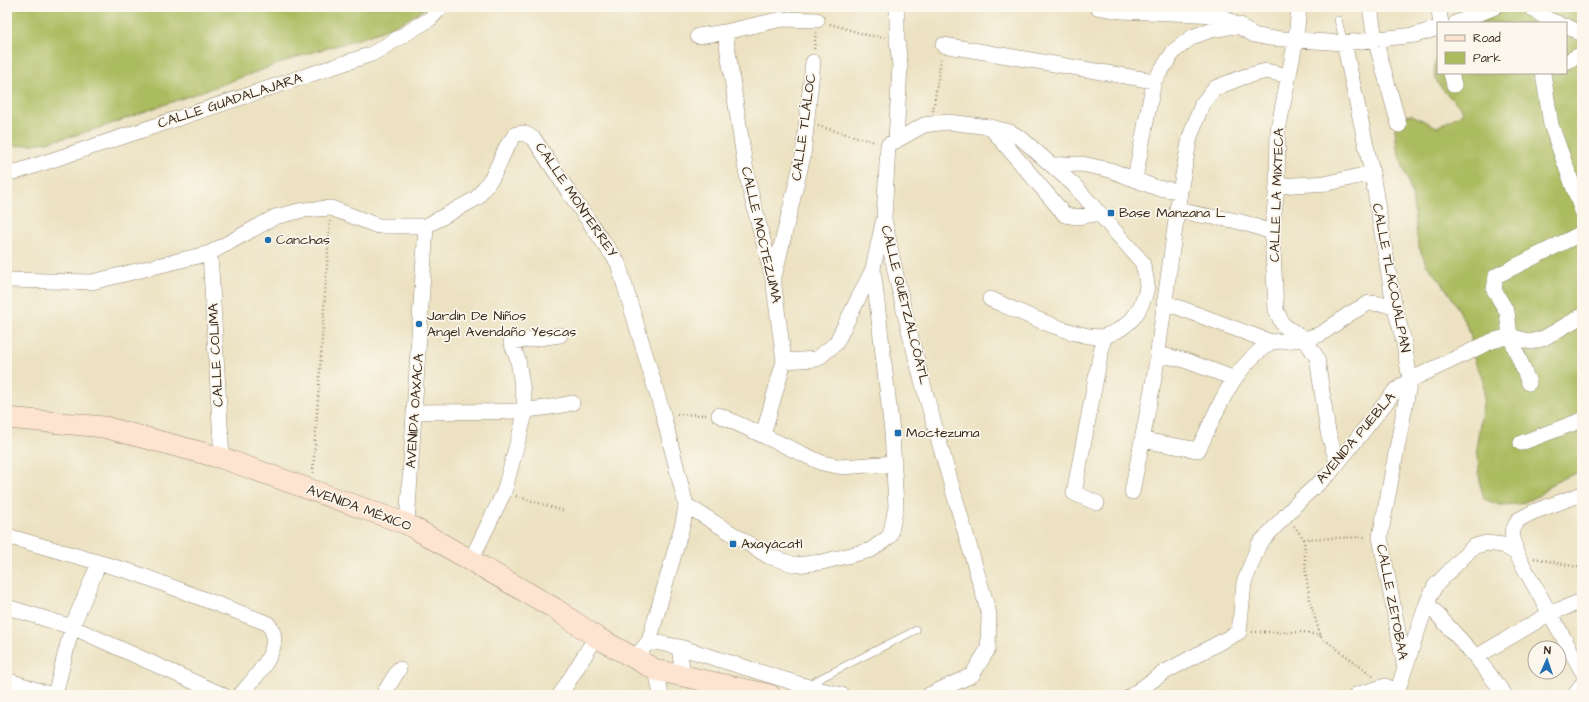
<svg xmlns="http://www.w3.org/2000/svg" width="1589" height="702" font-family="'Architects Daughter',sans-serif">
	<style>
		.green { fill: #abbb5e; stroke: #73723e }
		.lines { fill: none; stroke-linecap: round; stroke-linejoin: round }
		.lane-casing { stroke: #948670; stroke-width: 8 }
		.street-casing { stroke: #948670; stroke-width: 16 }
		.secondary-casing { stroke: #948670; stroke-width: 22 }
		.path { stroke: #948670; stroke-width: 2.5; stroke-dasharray: 1 3; stroke-linecap: butt }
		.lane { stroke: #fff; stroke-width: 7 }
		.street { stroke: #fff; stroke-width: 15 }
		.secondary { stroke: #fde4d1; stroke-width: 21 }
		.poi-dot { fill: #1f6fb2; stroke: #fbf7ec; stroke-width: 1.5 }
		.labels { text-anchor: middle; dominant-baseline: central; stroke-width: 3.5; stroke-linejoin: round; paint-order: stroke }
		.street-label { font-size: 14px; fill: #3b2a1e; stroke: #fbf7ec }
		.poi-label { font-size: 14px; fill: #3b2a1e; stroke: #fbf7ec; text-anchor: start }
	</style>
	<rect width="100%" height="100%" fill="#fbf7ec"/>
	<filter id="ink" filterUnits="userSpaceOnUse"><feTurbulence type="fractalNoise" baseFrequency=".025" numOctaves="2"/><feDisplacementMap in="SourceGraphic" scale="8" xChannelSelector="R" yChannelSelector="G"/><feConvolveMatrix kernelMatrix="1 2 1 2 8 2 1 2 1" color-interpolation-filters="sRGB"/></filter>
	<filter id="wash" filterUnits="userSpaceOnUse"><feTurbulence type="fractalNoise" baseFrequency=".012" numOctaves="4" result="noise"/><feDisplacementMap in="SourceGraphic" scale="16" xChannelSelector="R" yChannelSelector="G"/><feGaussianBlur stdDeviation="0.9" result="paint"/><feColorMatrix in="noise" values="0 0 0 0 0 0 0 0 0 0 0 0 0 0 0 0 0 1.4 0 .05"/><feComposite in="paint" operator="in"/></filter>
	<g filter="url(#wash)">
		<rect width="100%" height="100%" fill="#ece2c2"/>
		<path class="green" d="M7,7H427C386,37 333,44 286,61C241,78 195,94 149,110C106,126 62,143 15,146L7,139Z
			M1453,7H1582V471L1556,481L1538,496L1520,504L1499,505L1484,499L1480,484L1477,442L1484,398L1483,378L1475,362L1470,333L1456,304L1440,280L1427,266L1418,245L1412,194L1397,148L1395,129L1401,116L1412,115L1437,127L1460,115L1463,111C1449,93 1425,83 1438,56V73H1566V23H1458L1467,11Z"/>
	</g>
	<g filter="url(#ink)">
		<g class="lines">
			<defs>
				<path id="lane" d="M1338,20L1344,43
					M807,685L916,630"/>
				<path id="street" d="M1097,7L1121,11L1219,15L1254,35L1269,38L1344,43L1415,35L1438,28
					M1299,7L1296,39L1278,130L1277,186L1272,232L1276,310L1283,325L1305,339L1317,358L1328,432L1337,462
					M1370,7L1375,39L1399,125
					M1438,7L1441,23
					M1530,7L1549,20L1558,23
					M1456,23L1495,7
					M1566,26L1582,34
					M725,32L745,165L750,190L773,279L784,361L763,435
					M698,36L725,32L782,19L817,20
					M1344,43L1372,173L1394,305L1403,338L1410,380L1380,537L1405,668
					M943,45L1154,81
					M1566,62L1582,54
					M1451,73L1454,85
					M1543,73L1551,125L1582,211
					M990,127L1065,215L1077,217L1100,213
					M896,141L900,65L897,40V7
					M1054,165L1082,164L1110,170L1157,188L1180,191
					M7,173L19,171L372,54L430,19L441,7
					M1135,178L1154,81L1174,51L1192,37L1211,30L1240,25
					M1277,186L1329,183L1372,173
					M1177,208C1195,217 1216,216 1236,221C1248,223 1260,229 1272,232
					M885,223C911,356 952,485 989,614L988,649L972,675L929,695
					M210,253L222,458
					M774,277L803,156L813,62
					M7,280L92,282L210,253L275,217L303,210L331,208L378,226H426L477,198L493,176L507,146L516,134L524,133L534,139L570,194L618,263L663,414L686,505L683,523L649,641L635,658
					M1164,302L1271,342L1305,339L1321,334L1349,314L1369,303L1394,305
					M1157,354L1184,360L1233,378
					M784,361L817,359L836,343L873,269
					M1529,383L1510,336L1507,312L1494,290L1496,276L1582,233
					M415,412C468,411 521,415 572,403
					M719,415L822,463L842,467L894,463
					M1142,440L1198,450C1219,408 1230,370 1271,342
					M1521,443L1582,420
					M1132,492L1155,373L1180,191L1190,137L1202,104L1215,88L1243,77L1266,71L1289,76
					M1582,494L1533,512L1518,520L1512,532L1516,553L1582,671
					M1097,503L1074,493L1104,336
					M686,505L768,556L796,565L822,562L871,550L890,536L896,507L892,432L873,268L884,218L888,145L924,125L931,124L948,122L990,127L1010,132L1022,139L1074,185L1142,262C1149,284 1149,291 1138,311C1131,323 1118,332 1105,336C1081,342 1014,309 990,299
					M407,524L426,226
					M7,536L135,573L267,623C288,644 255,678 240,695
					M471,560L504,492L526,411L518,360L511,342L560,335
					M1427,603L1476,657L1505,695
					M7,607L72,627L223,695
					M649,641L679,647L683,675
					M679,647L805,686L842,695
					M1476,657L1551,613L1582,601
					M656,670L661,695
					M7,680L52,695
					M55,695L72,627L99,563
					M383,695L399,669
					M560,695L596,637
					M1132,695L1163,673L1239,632L1244,583L1259,544L1301,499L1329,474L1395,391L1410,380L1492,341L1510,336L1531,342L1544,338L1582,316
					M1356,695L1386,686L1397,692L1399,695
					M1394,695L1397,692L1427,603L1435,586L1473,547L1486,543L1503,545L1516,553
					M1575,695L1582,684"/>
				<path id="secondary" d="M7,418L104,427L222,458L407,524L554,608L596,637L656,670L770,695"/>
			</defs>
			<use href="#lane" class="lane-casing"/>
			<use href="#street" class="street-casing"/>
			<use href="#secondary" class="secondary-casing"/>
			<path class="path" d="M830,24L867,35L885,38
				M814,49L816,32
				M933,111L941,59
				M818,126L875,142
				M677,414L706,415
				M313,473L330,221
				M516,496L564,511
				M1294,526L1304,539L1367,537
				M1304,539L1306,575L1311,605L1321,637L1373,676
				M1534,558L1582,568
				M1252,632H1304L1321,636"/>
			<use href="#lane" class="lane"/>
			<use href="#street" class="street"/>
			<use href="#secondary" class="secondary"/>
		</g>
	</g>
	<g class="poi-dot">
		<rect x="1107" y="209" width="8" height="8" rx="2"/>
		<circle cx="268" cy="240" r="4"/>
		<circle cx="419" cy="324" r="4"/>
		<rect x="894" y="429" width="8" height="8" rx="2"/>
		<rect x="729" y="540" width="8" height="8" rx="2"/>
	</g>
	<g class="labels">
		<g class="street-label">
			<text transform="translate(230 101) rotate(-18)">CALLE GUADALAJARA</text>
			<text transform="translate(804 127) rotate(-82)">CALLE TLÁLOC</text>
			<text transform="translate(1277 195) rotate(-88)">CALLE LA MIXTECA</text>
			<text transform="translate(576 200) rotate(56)">CALLE MONTERREY</text>
			<text transform="translate(761 235) rotate(77)">CALLE MOCTEZUMA</text>
			<text transform="translate(1391 278) rotate(79)">CALLE TLACOJALPAN</text>
			<text transform="translate(905 305) rotate(76)">CALLE QUETZALCÓATL</text>
			<text transform="translate(216 355) rotate(-93)">CALLE COLIMA</text>
			<text transform="translate(415 411) rotate(-86)">AVENIDA OAXACA</text>
			<text transform="translate(1356 438) rotate(-50)">AVENIDA PUEBLA</text>
			<text transform="translate(359 508) rotate(20)">AVENIDA MÉXICO</text>
			<text transform="translate(1392 602) rotate(79)">CALLE ZETOBAA</text>
		</g>
		<g class="poi-label">
			<text x="1119" y="213">Base Manzana L</text>
			<text x="276" y="240">Canchas</text>
			<text x="427" y="316">Jardin De Niños<tspan x="427" dy="16">Angel Avendaño Yescas</tspan></text>
			<text x="906" y="433">Moctezuma</text>
			<text x="741" y="544">Axayácatl</text>
		</g>
	</g>
	<rect width="1589" height="702" fill="none" stroke="#fbf7ec" stroke-width="24"/>
	<rect x="1437" y="22" width="130" height="52" fill="#fbf7ec" stroke="#aea59a"/>
	<rect x="1445" y="35" width="20" height="6" fill="#fde4d1" stroke="#aea59a"/>
	<text x="1473" y="42" font-size="12" fill="#3b2a1e">Road</text>
	<rect x="1445" y="52" width="20" height="12" fill="#abbb5e" stroke="#aea59a"/>
	<text x="1473" y="62" font-size="12" fill="#3b2a1e">Park</text>
	<g transform="translate(1547 660) rotate(3)"><circle r="19" fill="#fbf7ec" stroke="#aea59a"/>
	<path d="M0-3L7 15L0 10L-7 15Z" fill="#1f6fb2"/>
	<text y="-6" font-size="11" font-weight="bold" text-anchor="middle" fill="#3b2a1e">N</text>
	</g>
</svg>
